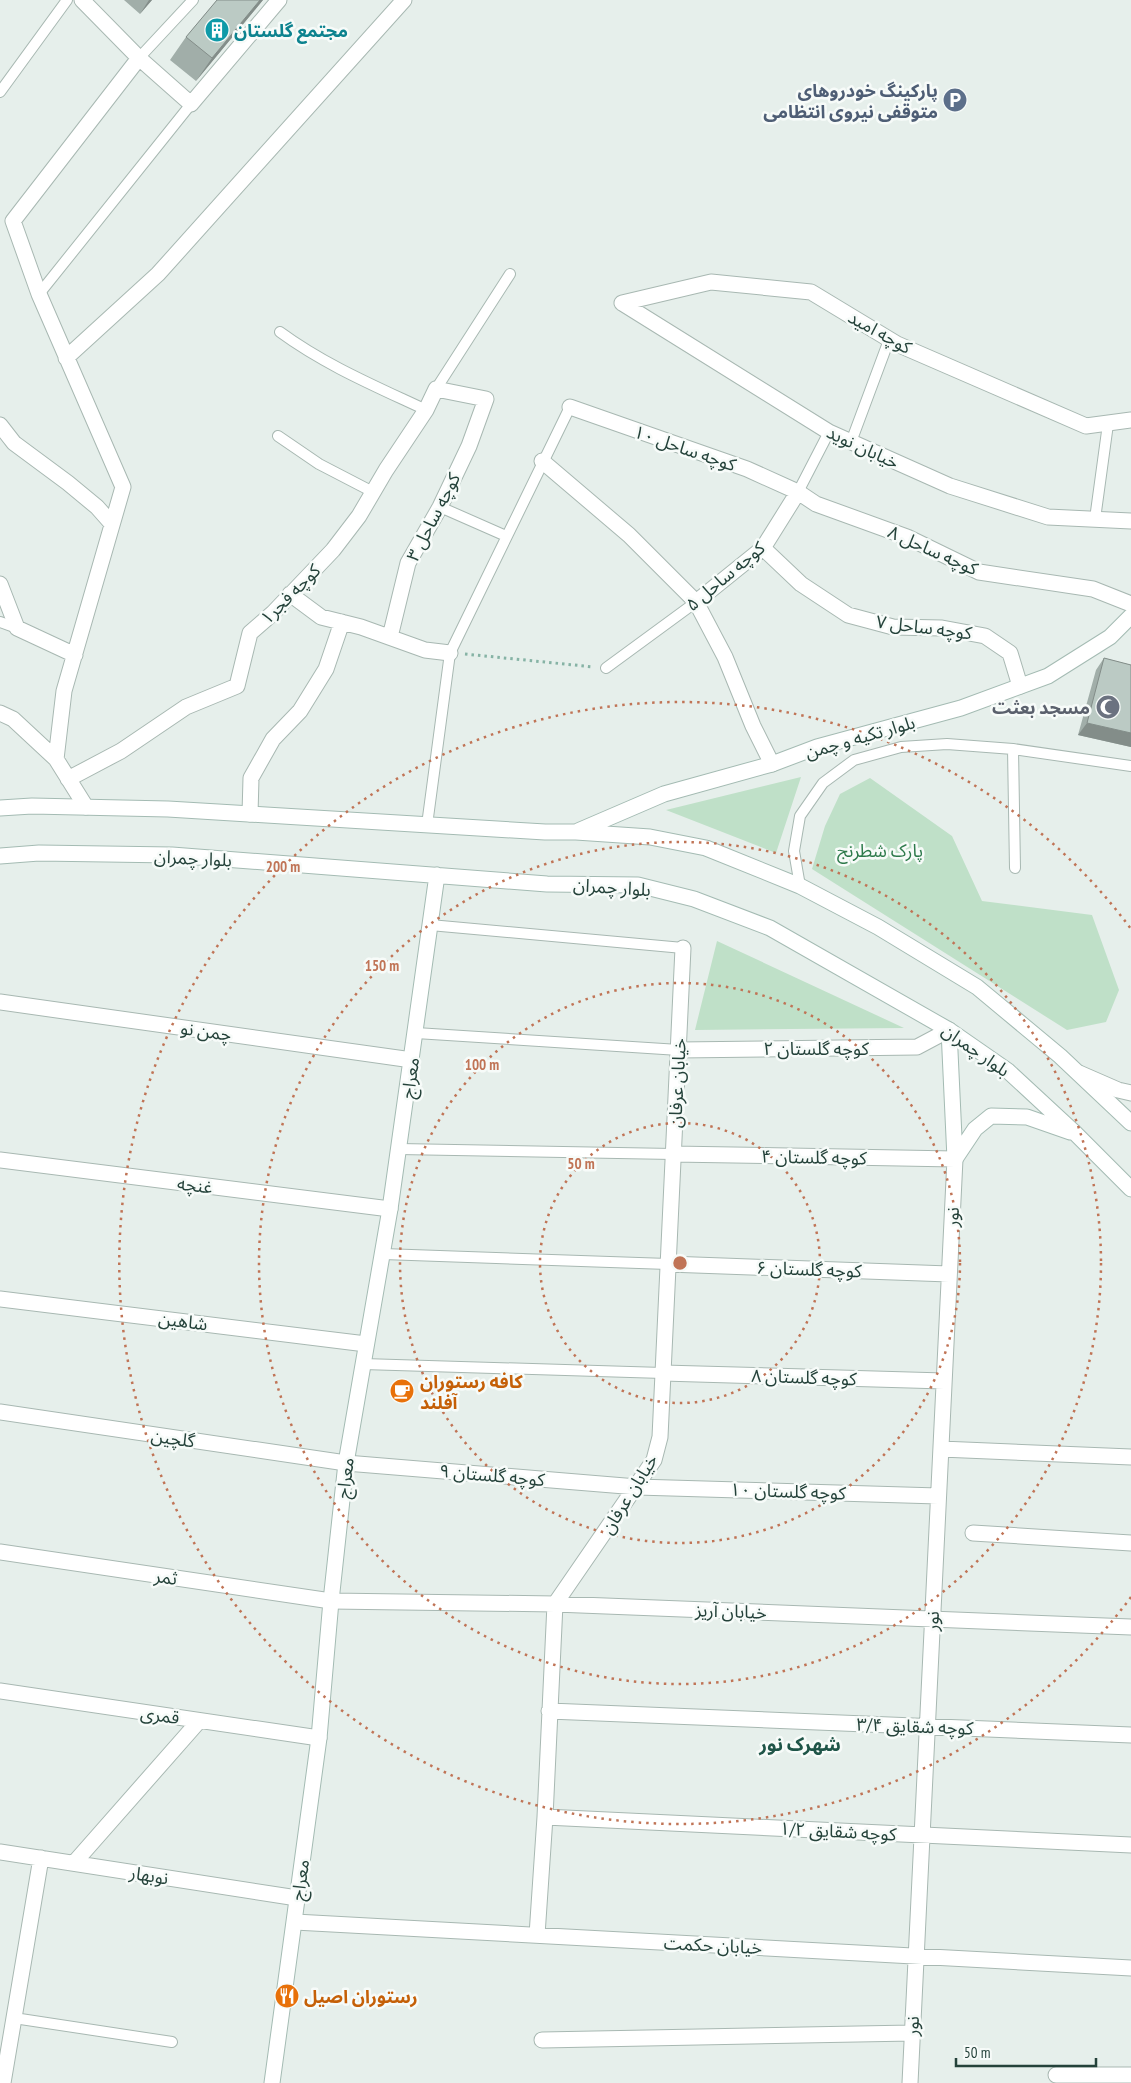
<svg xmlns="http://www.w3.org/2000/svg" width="1131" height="2083" font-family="'PT Sans Narrow','Noto Sans Arabic',sans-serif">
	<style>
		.green { fill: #bfe0c8 }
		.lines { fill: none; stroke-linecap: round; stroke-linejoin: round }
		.lane-casing { stroke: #a8b8b2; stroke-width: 12 }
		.street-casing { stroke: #a8b8b2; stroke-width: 17 }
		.secondary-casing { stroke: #a4bbb3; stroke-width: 17 }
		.path { stroke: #86b3a5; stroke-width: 3; stroke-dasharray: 2.5 4; stroke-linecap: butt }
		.lane { stroke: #fff; stroke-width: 10 }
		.street { stroke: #fff; stroke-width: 15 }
		.secondary { stroke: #fff; stroke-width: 15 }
		.wall { fill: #a1aea9 }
		.shaded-wall { fill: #838d89 }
		.building { fill: #bbcac4; stroke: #838d89 }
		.ring { fill: none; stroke: #c07456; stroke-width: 2.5; stroke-dasharray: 2.5 5 }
		.labels { text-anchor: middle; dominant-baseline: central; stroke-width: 5; stroke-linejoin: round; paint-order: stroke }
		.culture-label { font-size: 18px; font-weight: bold; fill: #0d838f; stroke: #f7fbf9; text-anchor: start }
		.service-label { font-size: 18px; font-weight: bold; fill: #4e5e75; stroke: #f7fbf9; text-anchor: end }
		.street-label { font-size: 18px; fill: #24423a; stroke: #f7fbf9 }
		.worship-label { font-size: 18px; font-weight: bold; fill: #5b616d; stroke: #f7fbf9; text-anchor: end }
		.park-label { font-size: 18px; fill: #2d7a4b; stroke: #f7fbf9 }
		.food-label { font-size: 18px; font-weight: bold; fill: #c56008; stroke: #f7fbf9; text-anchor: start }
		.neighbourhood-label { font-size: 19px; font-weight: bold; fill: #1f5548; stroke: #f7fbf9 }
		.centre { fill: #c07456; stroke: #f7fbf9; stroke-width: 2.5 }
		.ring-label { font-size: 15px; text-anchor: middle; font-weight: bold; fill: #c07456; stroke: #f7fbf9; stroke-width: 5; stroke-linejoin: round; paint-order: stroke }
	</style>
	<rect width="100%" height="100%" fill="#e6efeb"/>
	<path class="green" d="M801,777L776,853L666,810Z
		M870,778L952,836L982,901L1092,915L1119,990L1106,1022L1067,1030L812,869L825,826L840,794Z
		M717,941L904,1028L695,1030Z"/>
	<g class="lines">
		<defs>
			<path id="lane" d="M139,58L193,0
				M0,92L67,0
				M39,294L191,104
				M280,332C325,365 375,386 426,410
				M436,389L510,274
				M278,436L319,464L373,492
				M851,442L889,340
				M798,492L829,432
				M440,507L506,536
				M1095,519L1108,424
				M0,622L17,628
				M606,668L696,602
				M1013,749L1015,868
				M427,825L450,653L570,407
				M800,886L794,851L800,816L823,783L854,760L901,747L947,744L1013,749L1131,766
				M430,925L683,948
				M416,1033L679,1050
				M399,1149L673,1154
				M383,1254L668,1264
				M363,1364L663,1373
				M14,2018L172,2042"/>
			<path id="street" d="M82,0L139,58L191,104L279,0
				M622,303L829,432L950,486L1048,517L1131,521
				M622,303L711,282L811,292L897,344L1086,426L1131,420
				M66,358L158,274L404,0
				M570,407L747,469L798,492L816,504L907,537L979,572L1093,589L1131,604
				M0,425L14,443L68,483L97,507L112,524
				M542,461L629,535L696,602L725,657L753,726L772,764
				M763,548L801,584L848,615L893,627L942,628L985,636L1010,653L1020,686
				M0,584L17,628L75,655
				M290,594L321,617L361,627L425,650L450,653
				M696,602L763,548L798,492
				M0,713L13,719L56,759L86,807
				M56,759L64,691L123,487L39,294L13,221L139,58
				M68,779L121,751L186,707L237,686L250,633L273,613L333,550L359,516L386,470L426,410L436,389L486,399L469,446L440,507L408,563L390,637
				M250,814L251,778L273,739L300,711L326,669L342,622
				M0,1002L412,1060
				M679,1050L917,1047L949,1030
				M1079,1073L1118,1090L1131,1093
				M673,1154L955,1159L910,2083
				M0,1160L390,1209
				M668,1264L949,1274
				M0,1299L366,1344
				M663,1373L944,1381
				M0,1412L346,1463L637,1487L938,1496
				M941,1449L1131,1457
				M973,1533L1131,1543
				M0,1552L331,1601L555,1604L1131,1627
				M0,1691L319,1738
				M549,1711L1131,1735
				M545,1817L1131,1845
				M0,1852L297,1898
				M74,1863L199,1721
				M295,1922L1131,1968
				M537,1935L545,1817L555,1604L654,1460L660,1437L683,948
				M542,2040L912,2033
				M1056,2075H1131
				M3,2083L41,1858"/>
			<path id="secondary" d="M0,808L32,806L168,809L545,832H576L650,837L706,848L800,886L878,927L977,987L1060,1056L1131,1123
				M578,831L664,794L772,764L817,747L961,708L1048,676L1110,637L1131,616
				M0,856L39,853L172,855L547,884L638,885L694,899L770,928L949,1030L1008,1071L1075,1133L1131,1189
				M949,1030L955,1159
				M955,1159L975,1129L991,1116L1027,1117L1070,1132
				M272,2083L319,1738L331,1601L346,1463L390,1209L437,875"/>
		</defs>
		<use href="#lane" class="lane-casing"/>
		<use href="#street" class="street-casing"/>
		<use href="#secondary" class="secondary-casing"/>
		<path class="path" d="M465,654L594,667"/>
		<use href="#lane" class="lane"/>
		<use href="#street" class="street"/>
		<use href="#secondary" class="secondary"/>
	</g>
	<path class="wall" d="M124,0H152L140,14Z
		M217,0H263L196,81L170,60L186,37Z
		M1104,658L1131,665V747L1078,735L1096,670Z"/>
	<path class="shaded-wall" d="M149,0H152L140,14Z
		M260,0H263L196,81L212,58Z
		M1087,723L1131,733V747L1078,735Z"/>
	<path class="building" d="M217,0H260L212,58L186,37Z
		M1104,658L1131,665V733L1087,723Z"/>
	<g class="ring">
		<circle cx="680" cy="1263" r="140"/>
		<circle cx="680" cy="1263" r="280"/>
		<circle cx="680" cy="1263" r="421"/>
		<path d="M1131 1597A561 561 0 1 1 1131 929"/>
	</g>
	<defs>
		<symbol id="building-disc" viewBox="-11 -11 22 22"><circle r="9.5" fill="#0f9aa8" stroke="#f7fbf9"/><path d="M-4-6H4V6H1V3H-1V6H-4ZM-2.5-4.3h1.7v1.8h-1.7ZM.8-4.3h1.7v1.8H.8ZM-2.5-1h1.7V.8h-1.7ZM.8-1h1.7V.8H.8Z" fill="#fff"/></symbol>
		<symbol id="parking-disc" viewBox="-11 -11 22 22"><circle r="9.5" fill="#5c6f8a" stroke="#f7fbf9"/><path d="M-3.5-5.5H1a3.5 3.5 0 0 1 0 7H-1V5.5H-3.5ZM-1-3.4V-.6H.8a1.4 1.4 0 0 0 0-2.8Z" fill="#fff"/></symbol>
		<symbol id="mosque-disc" viewBox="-11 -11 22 22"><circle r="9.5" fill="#6b7280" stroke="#f7fbf9"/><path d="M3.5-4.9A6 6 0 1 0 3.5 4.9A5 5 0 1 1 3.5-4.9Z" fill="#fff"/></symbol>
		<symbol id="cafe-disc" viewBox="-11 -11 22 22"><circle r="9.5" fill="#e8710a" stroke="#f7fbf9"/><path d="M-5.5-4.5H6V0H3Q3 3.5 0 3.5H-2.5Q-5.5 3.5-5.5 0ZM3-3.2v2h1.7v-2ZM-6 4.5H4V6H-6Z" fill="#fff"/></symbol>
		<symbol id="restaurant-disc" viewBox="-11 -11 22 22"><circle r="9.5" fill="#e8710a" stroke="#f7fbf9"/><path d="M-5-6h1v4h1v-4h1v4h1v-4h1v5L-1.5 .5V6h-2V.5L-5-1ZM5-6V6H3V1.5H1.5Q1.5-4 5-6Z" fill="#fff"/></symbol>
	</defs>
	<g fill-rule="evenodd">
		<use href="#building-disc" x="203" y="16" width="28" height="28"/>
		<use href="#parking-disc" x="941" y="86" width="28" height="28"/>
		<use href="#mosque-disc" x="1094" y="693" width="28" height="28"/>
		<use href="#cafe-disc" x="388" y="1377" width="28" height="28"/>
		<use href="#restaurant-disc" x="273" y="1982" width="28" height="28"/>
	</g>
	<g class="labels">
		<g class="culture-label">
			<text x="234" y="30">مجتمع گلستان</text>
		</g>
		<g class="service-label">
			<text x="938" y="90">پارکینگ خودروهای<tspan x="938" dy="21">متوقفی نیروی انتظامی</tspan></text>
		</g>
		<g class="street-label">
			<text transform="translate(880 332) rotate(29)">کوچه امید</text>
			<text transform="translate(863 447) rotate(25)">خیابان نوید</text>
			<text transform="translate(685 448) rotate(19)">کوچه ساحل ۱۰</text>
			<text transform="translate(433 517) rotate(-63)">کوچه ساحل ۳</text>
			<text transform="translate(933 550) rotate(24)">کوچه ساحل ۸</text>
			<text transform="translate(725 576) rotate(-40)">کوچه ساحل ۵</text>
			<text transform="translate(290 594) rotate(-45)">کوچه فجر۱</text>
			<text transform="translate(924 627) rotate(7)">کوچه ساحل ۷</text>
			<text transform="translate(860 737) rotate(-16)">بلوار تکیه و چمن</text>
			<text transform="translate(193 858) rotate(3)">بلوار چمران</text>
			<text transform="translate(612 887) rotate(4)">بلوار چمران</text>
			<text transform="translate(206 1031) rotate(8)">چمن نو</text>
			<text x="816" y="1048">کوچه گلستان ۲</text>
			<text transform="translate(976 1050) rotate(35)">بلوار چمران</text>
			<text transform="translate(410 1078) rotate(-82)">معراج</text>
			<text transform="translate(677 1083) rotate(-87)">خیابان عرفان</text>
			<text transform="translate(814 1157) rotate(1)">کوچه گلستان ۴</text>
			<text transform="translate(195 1185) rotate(7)">غنچه</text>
			<text transform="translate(952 1217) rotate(-87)">نور</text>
			<text transform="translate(809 1269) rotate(2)">کوچه گلستان ۶</text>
			<text transform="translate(183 1321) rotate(7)">شاهین</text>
			<text transform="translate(804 1377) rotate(2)">کوچه گلستان ۸</text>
			<text transform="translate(173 1438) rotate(8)">گلچین</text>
			<text transform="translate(492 1475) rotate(5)">کوچه گلستان ۹</text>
			<text transform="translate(345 1478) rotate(-83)">معراج</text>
			<text transform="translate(788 1491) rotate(2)">کوچه گلستان ۱۰</text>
			<text transform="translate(629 1494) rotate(-58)">خیابان عرفان</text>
			<text transform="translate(166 1577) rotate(8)">ثمر</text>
			<text transform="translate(731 1611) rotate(2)">خیابان آریز</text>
			<text transform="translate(932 1621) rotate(-87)">نور</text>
			<text transform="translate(160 1715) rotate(8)">قمری</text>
			<text transform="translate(915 1726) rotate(2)">کوچه شقایق ۳/۴</text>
			<text transform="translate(838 1831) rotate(3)">کوچه شقایق ۱/۲</text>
			<text transform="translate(149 1875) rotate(9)">نوبهار</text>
			<text transform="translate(300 1880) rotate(-82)">معراج</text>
			<text transform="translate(713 1945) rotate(3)">خیابان حکمت</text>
			<text transform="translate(912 2026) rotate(-87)">نور</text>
		</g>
		<g class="worship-label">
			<text x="1090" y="707">مسجد بعثت</text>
		</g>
		<g class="park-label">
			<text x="880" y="850">پارک شطرنج</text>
		</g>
		<g class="food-label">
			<text x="420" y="1381">کافه رستوران<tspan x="420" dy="21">آفلند</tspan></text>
			<text x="304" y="1996">رستوران اصیل</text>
		</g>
		<g class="neighbourhood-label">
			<text x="800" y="1744">شهرک نور</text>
		</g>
	</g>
	<circle cx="680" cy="1263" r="8" class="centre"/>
	<g class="ring-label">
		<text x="283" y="872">200 m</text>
		<text x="382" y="971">150 m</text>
		<text x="482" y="1070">100 m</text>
		<text x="581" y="1169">50 m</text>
	</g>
	<path d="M956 2058v8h140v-8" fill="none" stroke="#24423a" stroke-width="2.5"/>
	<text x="964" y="2058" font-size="15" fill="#24423a" stroke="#f7fbf9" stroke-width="4" paint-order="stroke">50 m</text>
</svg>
